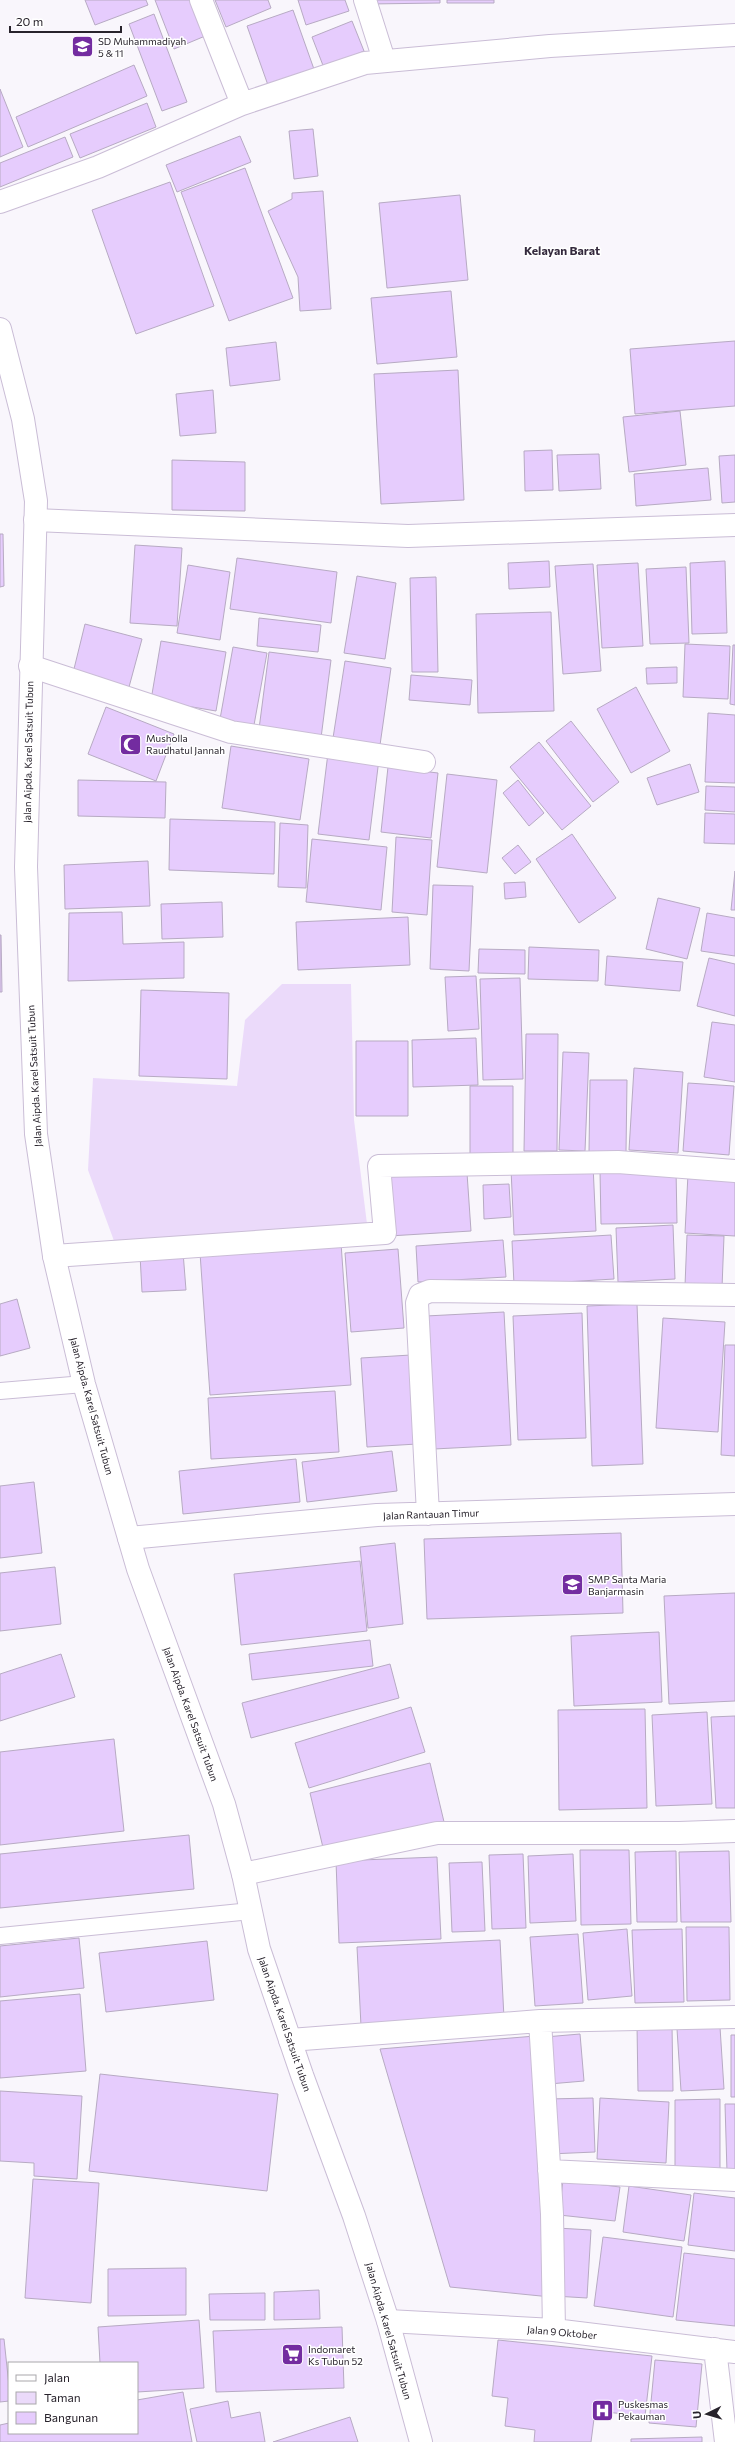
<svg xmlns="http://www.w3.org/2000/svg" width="735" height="2442" font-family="Commissioner,sans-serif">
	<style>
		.green { fill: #ebdafa }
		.building { fill: #e6ccfd; stroke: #b7aac3 }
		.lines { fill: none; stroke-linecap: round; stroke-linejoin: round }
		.service-casing { stroke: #cabdd6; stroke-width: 18 }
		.minor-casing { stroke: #cabdd6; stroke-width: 24 }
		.secondary-casing { stroke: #cabdd6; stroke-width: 24 }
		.service { stroke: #fff; stroke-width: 16 }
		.minor { stroke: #fff; stroke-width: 22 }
		.secondary { stroke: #fff; stroke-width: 22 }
		.labels { text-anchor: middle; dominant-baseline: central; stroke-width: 3; stroke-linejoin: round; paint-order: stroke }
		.poi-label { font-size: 10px; fill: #28232c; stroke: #fff; text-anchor: start }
		.street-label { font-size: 10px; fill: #28232c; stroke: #fff }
		.quarter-label { font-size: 12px; font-weight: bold; fill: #34293d; stroke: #fff }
	</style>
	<rect width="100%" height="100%" fill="#f9f6fc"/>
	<path class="green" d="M282,984H351L354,1120L367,1224L117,1249L88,1170L93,1078L237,1086L245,1020Z"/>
	<path class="building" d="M85,0H146L148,5L95,25Z
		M155,0H196L210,34L174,49Z
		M215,0H268L271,8L226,27Z
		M298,0H345L349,11L306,25Z
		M369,0H440V3L369,4Z
		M447,0H494V3H447Z
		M293,10L315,72L269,88L247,26Z
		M154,14L187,102L162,111L129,24Z
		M352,21L364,51L324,68L312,37Z
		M134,65L147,96L28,147L16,117Z
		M0,89L23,147L0,157Z
		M147,103L156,127L80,158L70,134Z
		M313,129L318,176L294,179L289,131Z
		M240,136L251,162L177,192L166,165Z
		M65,137L73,157L0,187V163Z
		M245,168L293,298L229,321L181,192Z
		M170,182L214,306L136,334L92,210Z
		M323,191L331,309L300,311L298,277L268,211L292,199V193Z
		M460,195L468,280L387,288L379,203Z
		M451,291L457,357L377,364L371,298Z
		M735,341V406L635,414L630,349Z
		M276,342L280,380L230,386L226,348Z
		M458,370L464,500L381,504L374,374Z
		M213,390L216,433L180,436L176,394Z
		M680,411L686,465L629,472L623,417Z
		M552,450L553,490L525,491L524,451Z
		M599,454L601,489L559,491L557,455Z
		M735,455V502L722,503L719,456Z
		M172,460L245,462V511L172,510Z
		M708,468L711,500L636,506L634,474Z
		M0,534H3L4,586L0,587Z
		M135,545L182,548L177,626L130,623Z
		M237,558L337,572L331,623L230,609Z
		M549,561L550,587L509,589L508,563Z
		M725,561L727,633L692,634L690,563Z
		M638,563L643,646L602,648L597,565Z
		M593,564L601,671L563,674L555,566Z
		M188,565L230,572L220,640L177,633Z
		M686,567L689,643L650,644L646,569Z
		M357,576L396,583L385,659L344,653Z
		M436,577L438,672H412L410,578Z
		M551,612L554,711L478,713L476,614Z
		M259,618L321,625L318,652L257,646Z
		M85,624L142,639L129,687L73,673Z
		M161,641L226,652L216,711L151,700Z
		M685,644L730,646L728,699L683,697Z
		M733,645H735V705L730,704Z
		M233,647L267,653L254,725L220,719Z
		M269,652L331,660L321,738L259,729Z
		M345,661L391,668L380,745L333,738Z
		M677,667V683L647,684L646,668Z
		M411,675L472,680L470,705L409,700Z
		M636,687L670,751L631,773L597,709Z
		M106,707L174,734L156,781L88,754Z
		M708,713L735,715V783L705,782Z
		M571,721L619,782L593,802L546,741Z
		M539,742L591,806L562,830L510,767Z
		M231,746L309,759L300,820L222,808Z
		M328,753L379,759L369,840L318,834Z
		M690,764L699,792L657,805L647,778Z
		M388,767L438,773L431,838L381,832Z
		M447,774L497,780L487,873L437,867Z
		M78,780L166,782L165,818L78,816Z
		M518,780L544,813L529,826L503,793Z
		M706,786L735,787V812L705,810Z
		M705,813L735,814V844L704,843Z
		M170,819L275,822L274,874L169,870Z
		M280,823L308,825L306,888L278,887Z
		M572,834L616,898L579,923L536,859Z
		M396,837L432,840L427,915L392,912Z
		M312,839L387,847L381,910L306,902Z
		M518,845L531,862L515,874L502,858Z
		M148,861L150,906L65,909L64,865Z
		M735,871V910H731Z
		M525,882L526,897L505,899L504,883Z
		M433,885L473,886L469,971L430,969Z
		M658,898L700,908L687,959L646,949Z
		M222,902L223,937L162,939L161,904Z
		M122,912L123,944L184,942V978L68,981L69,913Z
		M707,913L735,918V956L701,951Z
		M408,917L410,965L298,970L296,922Z
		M0,935H1L2,992H0Z
		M529,947L599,950L598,981L528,979Z
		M479,949L525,950V974L478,973Z
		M607,956L683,962L680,991L605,985Z
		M709,958L735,964V1016L697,1006Z
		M476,976L479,1029L448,1031L445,977Z
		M520,978L523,1079L483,1080L480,979Z
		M141,990L229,993L227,1079L139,1076Z
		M712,1022L735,1025V1082L704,1077Z
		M526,1034H558L557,1151H524Z
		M476,1038L478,1085L413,1087L412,1040Z
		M356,1041H408V1116H356Z
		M563,1052L589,1053L585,1151L559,1150Z
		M634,1068L683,1072L678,1153L629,1150Z
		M590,1080H627L626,1152H589Z
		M688,1083L734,1086L729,1155L683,1151Z
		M470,1086H513V1154H470Z
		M593,1165L596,1231L514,1235L511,1169Z
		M676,1169L677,1223L601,1224L600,1171Z
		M467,1173L471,1231L389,1236L385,1177Z
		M688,1174L735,1177V1236L685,1233Z
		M509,1184L511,1217L484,1219L483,1185Z
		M673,1225L675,1279L618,1282L616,1228Z
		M611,1235L614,1279L514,1285L512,1241Z
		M687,1235L724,1236L722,1288L685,1286Z
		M503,1240L506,1277L418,1282L416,1246Z
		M341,1243L351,1385L210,1395L200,1253Z
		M398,1249L404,1328L351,1332L345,1253Z
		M183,1252L186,1290L142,1292L140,1255Z
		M17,1299L30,1348L0,1356V1304Z
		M637,1304L643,1464L592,1466L587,1306Z
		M504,1312L511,1445L434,1449L426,1316Z
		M582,1313L586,1438L518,1440L513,1316Z
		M663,1318L725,1322L718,1432L656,1428Z
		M725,1345H735V1456L721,1455Z
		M411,1355L417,1444L367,1447L361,1358Z
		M335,1391L339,1452L211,1459L208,1398Z
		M392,1451L397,1491L307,1502L302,1462Z
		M296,1459L300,1502L183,1514L179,1471Z
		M34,1482L42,1553L0,1558V1486Z
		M621,1533L623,1613L427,1619L424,1539Z
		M395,1543L403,1624L368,1628L360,1547Z
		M360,1561L367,1631L241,1645L234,1574Z
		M55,1567L61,1624L0,1631V1573Z
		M735,1593V1701L669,1704L664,1596Z
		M659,1632L662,1702L574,1706L571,1636Z
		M370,1640L373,1666L252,1680L249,1654Z
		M61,1654L75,1697L0,1721V1674Z
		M390,1664L399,1698L251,1738L242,1703Z
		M411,1707L425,1752L309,1788L295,1743Z
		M645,1709L647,1808L559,1810L558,1710Z
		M707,1712L712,1804L656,1806L652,1715Z
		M735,1716V1808H716L711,1717Z
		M114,1739L124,1831L0,1845V1752Z
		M430,1763L445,1826L325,1856L310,1793Z
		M189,1835L194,1889L0,1908V1854Z
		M580,1850H629L631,1924L581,1925Z
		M676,1851L677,1922H637L635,1852Z
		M729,1851L731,1922H681L679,1852Z
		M523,1854L526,1928L492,1929L489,1855Z
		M573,1854L576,1921L530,1923L528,1856Z
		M437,1857L441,1939L339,1943L336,1861Z
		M482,1862L485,1931L452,1932L449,1863Z
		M686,1927H729L730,2000L687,2001Z
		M627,1929L632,1996L588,2000L583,1933Z
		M682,1929L684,2002L635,2003L632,1930Z
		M578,1934L583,2003L535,2006L530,1937Z
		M79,1938L84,1988L0,1997V1946Z
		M500,1940L504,2018L361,2026L357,1947Z
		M207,1941L214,2000L106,2012L99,1953Z
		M80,1994L86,2071L0,2078V2001Z
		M637,2024H672L673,2091H638Z
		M720,2027L724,2089L681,2091L677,2029Z
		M580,2034L584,2081L549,2084L545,2037Z
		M731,2035H735V2097H731Z
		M535,2036L551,2297L450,2287L380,2049Z
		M100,2074L278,2094L267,2191L89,2171Z
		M0,2091L82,2096L77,2179L34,2176V2163L0,2161Z
		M593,2098L595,2152L549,2154L548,2099Z
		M600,2098L669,2102L666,2163L597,2159Z
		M720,2099V2172H675V2100Z
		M725,2104H735V2172H727Z
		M33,2179L99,2183L91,2303L25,2298Z
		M563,2180L620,2187L615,2221L559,2215Z
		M629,2186L691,2195L684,2241L623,2232Z
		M694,2193L735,2198V2251L688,2245Z
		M557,2228L591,2230L587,2298L554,2296Z
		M603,2237L682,2247L673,2317L594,2306Z
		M684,2253L735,2259V2326L676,2320Z
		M186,2268V2315L108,2316V2269Z
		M319,2290L320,2319L274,2320V2292Z
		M265,2293V2320H210L209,2294Z
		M199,2320L204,2388L137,2392V2363H100L98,2327Z
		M342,2327L344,2388L216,2392L213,2331Z
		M0,2339H4L9,2386V2401L0,2402Z
		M498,2340L652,2356L645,2416L595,2411L591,2442H534L535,2430L505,2426L508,2398L492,2396Z
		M655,2360L702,2364L696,2427L649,2423Z
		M183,2392L192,2442H0V2425L9,2423V2433H137V2400Z
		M228,2401L231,2418L260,2412L265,2442H197L190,2409Z
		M350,2417L358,2442H273Z
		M702,2437V2442H631V2439Z"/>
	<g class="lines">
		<defs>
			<path id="service" d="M0,1391L84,1384
				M0,1936L251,1911"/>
			<path id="minor" d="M201,0L242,104
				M365,0L384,60
				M0,202L98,167L242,104L365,63L550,46L735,35
				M35,520L408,536L735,525
				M30,666L231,732L424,762
				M54,1256L385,1233L379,1166L618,1162L735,1171
				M428,1514L417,1303L420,1295L430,1291L735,1295
				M129,1538L377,1515L735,1504
				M243,1874L437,1833H679L735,1831
				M540,2021L552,2214L554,2330
				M290,2040L540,2021L735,2017
				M549,2171L735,2180
				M388,2321L554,2330L735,2352
				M715,2349L726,2442"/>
			<path id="secondary" d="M0,329L23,419L36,501L26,867L36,1134L54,1256L84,1384L138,1569L224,1804L243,1874L259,1949L302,2075L354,2216L388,2321L421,2442"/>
		</defs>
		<use href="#service" class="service-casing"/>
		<use href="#minor" class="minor-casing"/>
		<use href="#secondary" class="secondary-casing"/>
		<use href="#service" class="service"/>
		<use href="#minor" class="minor"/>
		<use href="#secondary" class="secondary"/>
	</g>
	<defs>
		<symbol id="school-square" viewBox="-11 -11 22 22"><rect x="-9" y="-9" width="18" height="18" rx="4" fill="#732ca0" stroke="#fff"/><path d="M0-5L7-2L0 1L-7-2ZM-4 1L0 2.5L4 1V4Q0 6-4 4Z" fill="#fff"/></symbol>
		<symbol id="mosque-square" viewBox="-11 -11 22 22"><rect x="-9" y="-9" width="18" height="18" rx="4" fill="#732ca0" stroke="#fff"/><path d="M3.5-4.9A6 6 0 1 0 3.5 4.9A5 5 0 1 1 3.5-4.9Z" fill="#fff"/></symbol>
		<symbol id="supermarket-square" viewBox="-11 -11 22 22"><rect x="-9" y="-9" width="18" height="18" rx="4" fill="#732ca0" stroke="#fff"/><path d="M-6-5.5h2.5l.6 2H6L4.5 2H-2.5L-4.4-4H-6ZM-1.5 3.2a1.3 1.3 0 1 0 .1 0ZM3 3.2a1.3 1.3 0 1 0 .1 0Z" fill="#fff"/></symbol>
		<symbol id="hospital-square" viewBox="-11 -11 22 22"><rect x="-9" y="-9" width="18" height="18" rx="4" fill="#732ca0" stroke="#fff"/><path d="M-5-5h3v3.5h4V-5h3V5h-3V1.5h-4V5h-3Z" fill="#fff"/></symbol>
	</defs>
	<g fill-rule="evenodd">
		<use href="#school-square" x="70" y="34" width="25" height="25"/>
		<use href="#mosque-square" x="118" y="732" width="25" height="25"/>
		<use href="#school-square" x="560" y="1572" width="25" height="25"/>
		<use href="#supermarket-square" x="280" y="2342" width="25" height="25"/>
		<use href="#hospital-square" x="590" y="2398" width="25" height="25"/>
	</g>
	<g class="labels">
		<g class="poi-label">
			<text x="98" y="41">SD Muhammadiyah<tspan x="98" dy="12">5 &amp; 11</tspan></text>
			<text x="146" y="738">Musholla<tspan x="146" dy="12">Raudhatul Jannah</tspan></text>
			<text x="588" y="1579">SMP Santa Maria<tspan x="588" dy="12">Banjarmasin</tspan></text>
			<text x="308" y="2349">Indomaret<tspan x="308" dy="12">Ks Tubun 52</tspan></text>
			<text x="618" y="2404">Puskesmas<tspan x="618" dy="12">Pekauman</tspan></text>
		</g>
		<g class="street-label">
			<text transform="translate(28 752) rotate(-89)">Jalan Aipda. Karel Satsuit Tubun</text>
			<text transform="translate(34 1076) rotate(-93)">Jalan Aipda. Karel Satsuit Tubun</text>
			<text transform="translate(92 1406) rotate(75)">Jalan Aipda. Karel Satsuit Tubun</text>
			<text transform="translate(431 1514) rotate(-2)">Jalan Rantauan Timur</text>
			<text transform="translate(191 1714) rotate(70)">Jalan Aipda. Karel Satsuit Tubun</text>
			<text transform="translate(285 2024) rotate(71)">Jalan Aipda. Karel Satsuit Tubun</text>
			<text transform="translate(389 2331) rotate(74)">Jalan Aipda. Karel Satsuit Tubun</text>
			<text transform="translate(562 2332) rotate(5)">Jalan 9 Oktober</text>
		</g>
		<g class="quarter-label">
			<text x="562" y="250">Kelayan Barat</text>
		</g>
	</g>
	<rect x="8" y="2362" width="130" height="72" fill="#ffffff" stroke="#a9a7ab"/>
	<rect x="16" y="2375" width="20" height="6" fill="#ffffff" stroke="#a9a7ab"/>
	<text x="44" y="2382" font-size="12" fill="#28232c">Jalan</text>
	<rect x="16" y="2392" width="20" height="12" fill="#ebdafa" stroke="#a9a7ab"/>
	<text x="44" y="2402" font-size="12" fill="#28232c">Taman</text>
	<rect x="16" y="2412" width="20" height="12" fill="#e6ccfd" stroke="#a9a7ab"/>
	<text x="44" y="2422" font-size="12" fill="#28232c">Bangunan</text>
	<g transform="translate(707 2414) rotate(265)" stroke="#ffffff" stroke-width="3" paint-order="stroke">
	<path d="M0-3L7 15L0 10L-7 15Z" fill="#28232c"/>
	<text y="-6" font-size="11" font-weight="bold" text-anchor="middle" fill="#28232c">U</text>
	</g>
	<path d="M10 26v6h111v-6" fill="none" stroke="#28232c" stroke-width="2"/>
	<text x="16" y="26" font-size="12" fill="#28232c" stroke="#ffffff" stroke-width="3" paint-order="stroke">20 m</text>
</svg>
